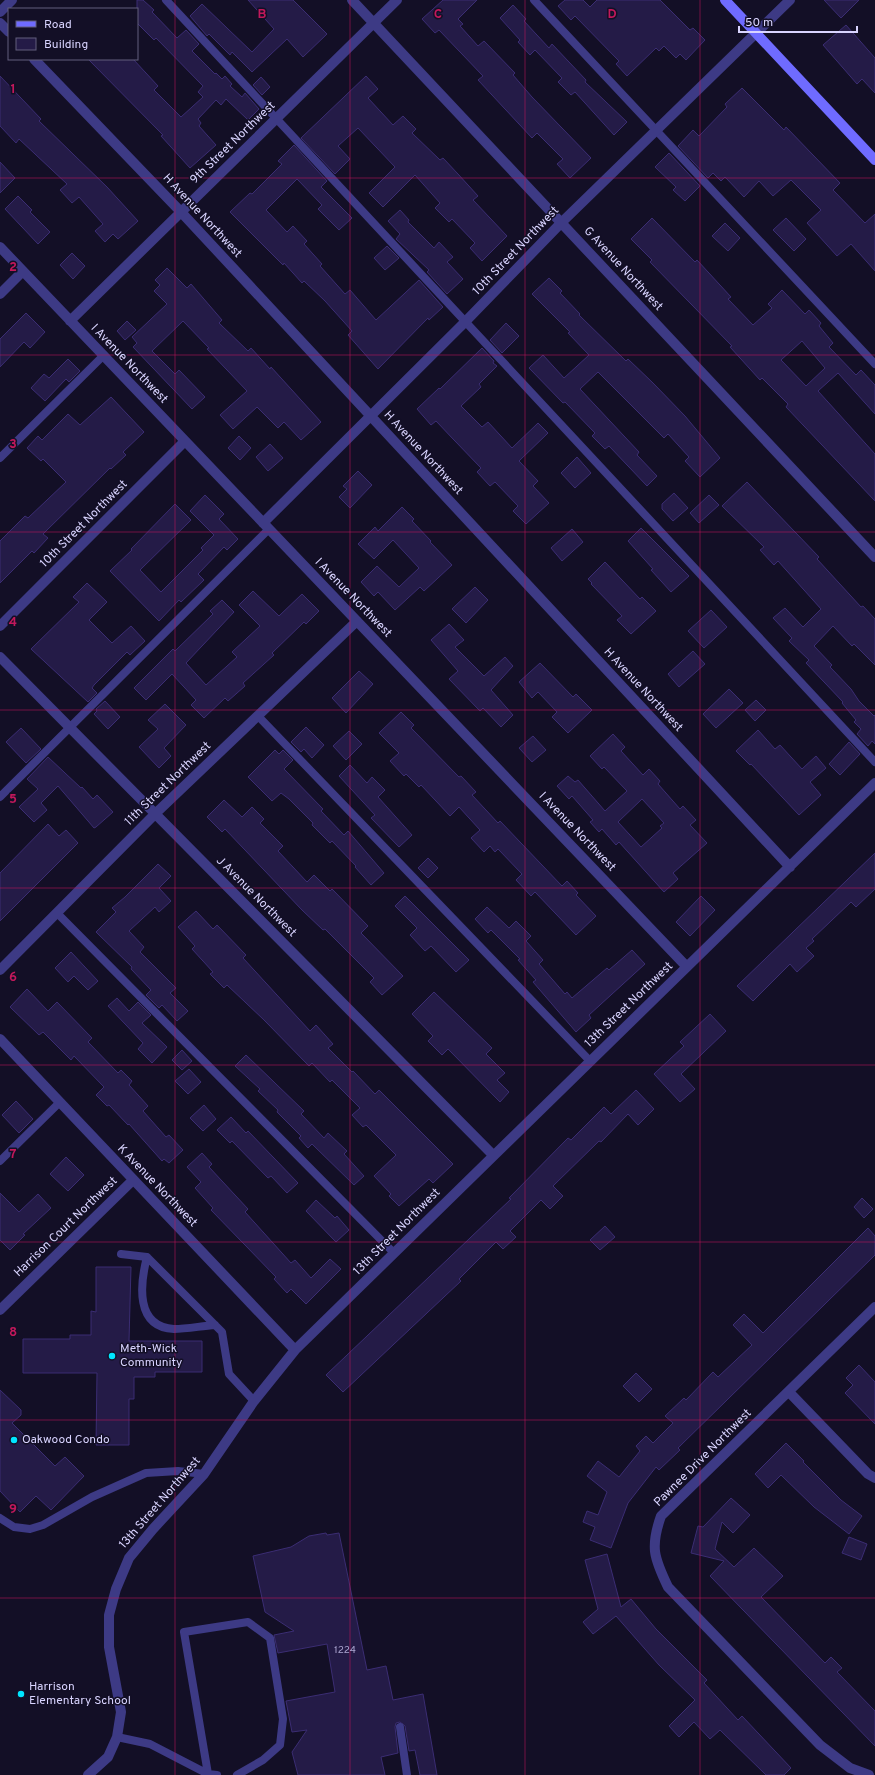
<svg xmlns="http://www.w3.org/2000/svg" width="875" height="1775" font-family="Overpass,sans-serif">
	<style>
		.building { fill: #241b47; stroke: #3b2d73; fill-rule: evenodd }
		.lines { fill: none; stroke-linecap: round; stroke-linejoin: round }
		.service { stroke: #3d3a85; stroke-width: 8 }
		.minor { stroke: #3d3a85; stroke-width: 10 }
		.secondary { stroke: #6f6bff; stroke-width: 10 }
		.grid { fill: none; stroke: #c2185b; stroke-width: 1; stroke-opacity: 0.55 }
		.poi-dot { fill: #00e5ff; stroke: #130f26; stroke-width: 1.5 }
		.labels { text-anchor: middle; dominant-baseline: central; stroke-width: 3; stroke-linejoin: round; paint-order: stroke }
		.number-label { font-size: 10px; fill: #aca6d1 }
		.street-label { font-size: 12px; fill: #d9d4ff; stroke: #130f26 }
		.poi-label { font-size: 12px; fill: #d9d4ff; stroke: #130f26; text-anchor: start }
		.grid-label { font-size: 13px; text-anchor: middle; font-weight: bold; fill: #c2185b; stroke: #130f26; stroke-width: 3; stroke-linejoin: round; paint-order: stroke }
	</style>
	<rect width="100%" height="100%" fill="#130f26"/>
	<path class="building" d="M137,0H143L154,10L152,12L177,38L186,30L199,44L192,51L215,74L216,73L222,79L225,76L232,84L230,86L242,97L245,93L259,109L248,120L226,99L221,105L216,100L198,119L201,123L199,126L216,145L190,168L161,136L163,135L88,59H133L158,86L154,90L181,117L203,97L198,92L203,86L156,38L154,40L137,23Z
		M248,0H293L327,34L303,57L287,39L252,72L232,52L230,55L209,34L207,36L190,16L202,4L252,52L274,29Z
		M443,0H477L458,19L463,24L460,26L478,46L484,41L515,73L513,75L532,97L591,158L570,178L557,164L563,159L537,133L532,138L478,80L483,76L439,30L435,33L422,19Z
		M565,0H583L590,7L597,0H660L690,30L693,28L705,40L686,60L680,54L676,58L664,46L659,51L656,48L627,76L616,64L619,61L575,16L571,20L558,6Z
		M824,0H859L841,18Z
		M513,5L526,19L524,21L549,48L552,44L586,80L585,82L627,122L614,135L575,92L571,95L558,82L562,78L535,50L530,55L518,42L520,40L500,18Z
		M846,25L875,58V93L862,79L857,84L823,45Z
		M0,76L41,119L39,121L107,187L138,221L118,239L113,234L105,242L95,231L103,224L79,197L72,203L60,190L67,184L19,139L16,143L0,126Z
		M366,76L378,89L368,98L393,125L403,116L416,129L412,133L440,160L443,158L458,174L478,196L473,200L507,236L482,261L470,248L475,243L452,219L449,222L435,208L440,203L415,175L383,207L369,193L395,167L358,128L338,146L350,159L335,174L301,138Z
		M261,77L270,87L262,95L253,85Z
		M742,88L784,130L786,127L840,183L833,190L865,223L875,214V271L851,244L837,256L807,223L821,210L791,180L773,196L759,181L744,197L725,177L721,181L713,173L708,178L678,146L693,130L699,136L727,107L725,104Z
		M294,145L327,181L321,187L352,218L339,230L318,209L322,205L297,179L266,210L287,232L293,226L307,241L304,244L322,264L320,266L345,294L350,290L376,320L419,280L443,307L429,320L428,318L378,369L348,335L352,331L325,301L304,281L302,283L284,263L283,265L230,212L250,193L252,194L282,164L278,161Z
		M669,153L700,186L685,201L673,190L676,187L655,167Z
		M0,162L15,178L0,193Z
		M18,196L32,210L30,212L50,232L38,244L5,209Z
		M400,210L409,220L408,222L434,248L439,242L453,257L447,262L463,279L447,294L427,272L429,270L396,239L400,234L388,221Z
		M652,218L695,262L697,260L731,297L728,299L753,325L772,308L768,304L782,290L805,314L809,310L821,323L819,326L833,343L829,347L856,375L861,370L875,385V414L838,373L818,391L875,454V501L786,407L788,404L762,378L760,380L730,347L732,346L650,262L652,260L631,239ZM802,341L825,368L806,386L781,360Z
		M786,218L806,239L794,251L773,230Z
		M725,223L740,238L728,251L712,236Z
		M387,246L399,258L385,270L374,258Z
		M72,253L85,266L73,279L60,265Z
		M167,268L187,288L191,284L222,320L219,323L248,351L251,348L270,369L271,367L321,422L301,440L284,422L278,428L257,407L233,429L220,415L247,391L207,349L209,348L183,321L152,351L175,374L179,370L205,397L192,409L133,347L137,343L132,337L167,304L154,291L160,285L155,280Z
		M549,278L562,291L560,293L580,314L579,315L626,361L628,359L653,383L685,416L720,458L700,477L685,461L689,457L668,434L664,438L598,372L580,389L639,452L637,455L657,476L647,486L609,446L605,449L592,436L595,433L565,402L563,403L529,368L543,355L564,378L589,355L568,333L570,332L532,294Z
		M26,313L45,332L30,348L24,342L0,367V339Z
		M127,321L136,330L125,340L117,331Z
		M506,323L519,336L502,353L490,340Z
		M482,348L494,361L493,363L497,366L479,384L481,387L461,406L482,427L488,422L512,448L538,423L548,433L519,461L538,481L533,486L549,503L526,524L513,511L518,506L495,482L490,486L477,472L481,468L454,440L436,421L431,425L417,409L439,388L440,389Z
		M68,359L80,371L69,382L66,379L45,401L31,388L44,374L49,378Z
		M111,397L144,432L123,452L126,455L111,469L110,468L43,534L48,538L34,553L32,551L0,583V541L25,516L28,518L66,482L43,459L41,461L27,448L38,436L42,440L68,414L80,425Z
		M239,436L251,448L240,460L228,448Z
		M270,444L283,458L268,471L256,457Z
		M577,457L591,473L575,488L561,473Z
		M358,471L372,485L350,508L339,497L347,489L343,486Z
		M747,482L819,557L817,559L861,607L863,606L875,619V665L854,644L852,646L833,626L814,646L832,665L830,667L851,689L859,701L874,716L875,715V744L872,741L868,746L857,734L861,729L854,722L856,720L842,703L843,702L806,663L809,660L789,641L792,638L773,618L785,608L803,627L821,609L778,561L774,565L760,550L764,547L722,506Z
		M674,493L688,508L673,521L662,509V504Z
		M205,495L224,514L219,519L238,539L227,550L224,547L198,574L204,580L181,602L179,600L159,621L110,571L132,550L131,549L175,504L191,520L140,570L161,592L203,550L201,548L214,535L190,511Z
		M709,495L719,505L699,523L690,513Z
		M402,507L414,519L412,521L431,541L430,542L452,565L424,591L420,587L395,610L378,592L374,596L361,582L377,566L399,587L419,568L393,540L374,559L358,544L375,527L378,531Z
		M641,528L689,576L671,592L651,570L653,569L628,541Z
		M572,529L583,542L562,561L551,548Z
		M605,562L640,599L642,597L656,611L631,634L617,620L622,616L591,584L592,583L588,579Z
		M87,583L107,602L89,620L112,643L131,626L145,641L130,655L127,652L94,685L92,688L97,693L88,702L31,649L79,602L73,597Z
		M475,587L488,600L466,623L452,609Z
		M253,591L279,616L302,594L319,611L306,624L304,622L272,653L274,655L243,683L245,686L228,701L225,698L204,718L191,705L196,700L172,674L146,700L134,688L173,649L175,651L213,614L210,611L222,600L234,612L186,663L206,685L237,657L232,652L260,626L239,605Z
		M711,610L727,627L704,648L688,631Z
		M449,624L464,640L455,647L484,676L505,657L513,666L491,690L513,715L501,727L483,708L480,711L449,679L458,671L431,640Z
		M693,651L705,664L679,687L668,674Z
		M540,663L573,697L576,694L592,710L568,733L552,717L557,712L538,692L532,698L519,682Z
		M359,671L373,684L346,713L332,698Z
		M729,689L743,703L716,728L703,714Z
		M756,700L766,710L755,721L745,710Z
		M105,701L120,717L108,729L94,714L97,711L96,709Z
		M165,704L186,725L164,748L171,756L159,768L139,747L158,729L148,720Z
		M401,712L414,725L411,728L459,777L461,776L476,792L472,795L498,823L500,821L562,886L567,881L578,893L576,895L596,916L576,935L535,892L531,896L516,880L522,874L498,849L495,852L490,846L484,852L471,838L480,830L459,807L450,816L421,785L419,787L406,774L404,776L390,761L399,753L379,733Z
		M306,727L324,745L312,758L304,749L301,752L291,742Z
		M21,728L41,749L26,763L6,742Z
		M758,730L775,749L780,745L802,769L816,756L826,768L810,782L821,795L799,815L751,764L750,765L736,751Z
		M349,731L362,744L346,760L333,746Z
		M613,734L625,747L621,751L643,775L649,769L660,781L658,784L680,809L683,806L696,820L690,825L707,843L673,873L678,879L664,892L619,842L616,845L602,829L599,832L590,822L593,820L572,796L569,799L557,786L568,776L575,782L578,780L605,811L627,791L604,767L602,769L590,756ZM642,799L664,823L660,826L662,828L641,847L618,822Z
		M533,736L546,750L532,762L519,748Z
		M849,742L860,754L840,775L829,764Z
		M275,750L279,754L283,750L293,760L284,769L323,809L321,811L344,835L348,831L384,873L371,885L355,867L356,866L332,841L330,843L312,825L313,823L289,799L281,793L272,801L248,777Z
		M48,757L81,788L82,787L93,799L97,795L113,812L96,827L94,828L58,786L41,803L47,810L34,822L19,807L38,789L27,779Z
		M350,765L367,783L372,777L385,790L378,797L412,835L399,847L371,818L375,815L339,776Z
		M224,800L242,817L252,807L264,819L260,823L283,846L278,851L307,882L314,875L330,891L332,889L368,926L361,933L403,976L382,995L370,982L374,978L325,929L323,930L302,910L225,829L222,832L207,817Z
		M48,824L59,836L66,830L78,843L0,921V873Z
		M875,853V889L856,907L851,902L812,939L814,941L806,948L814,956L797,972L790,964L753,1001L737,986Z
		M428,858L438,868L428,878L418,868Z
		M158,864L171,876L159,888L171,901L159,912L155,907L129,931L144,947L140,952L176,988L170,993L188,1011L177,1021L162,1005L159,1008L146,995L151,990L131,969L132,967L96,932L116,912L112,908L125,897Z
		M405,896L469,960L456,972L431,946L425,951L410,935L417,928L395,906Z
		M701,896L715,910L690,936L676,922Z
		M487,907L509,928L516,921L531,936L526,941L543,960L539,964L565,994L567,992L572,998L607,968L609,970L632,950L645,964L589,1015L591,1018L576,1032L533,982L536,980L518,960L520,959L491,930L488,933L475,919Z
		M196,911L213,929L217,925L246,955L243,958L310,1031L316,1025L333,1044L328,1048L352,1072L353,1071L375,1094L379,1090L453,1164L433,1183L429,1179L399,1206L389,1196L391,1194L374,1176L396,1155L366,1125L363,1127L352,1115L360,1108L332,1080L330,1082L312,1063L309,1066L264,1020L227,985L224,988L210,974L213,972L192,949L195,946L178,927Z
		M71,952L98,981L88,990L74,976L68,982L55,968Z
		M27,989L48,1011L57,1002L92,1038L88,1042L118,1073L121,1070L132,1081L129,1085L148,1106L143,1111L166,1137L169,1135L183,1150L169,1163L164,1159L162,1161L129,1124L128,1125L109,1105L107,1106L96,1095L104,1087L74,1056L71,1060L43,1032L39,1035L10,1007Z
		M434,992L492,1048L486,1054L505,1073L497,1080L509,1092L500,1102L448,1049L442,1055L428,1041L433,1036L412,1014Z
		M117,998L129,1011L138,1002L151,1015L142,1023L167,1047L152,1063L138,1049L143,1043L108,1006Z
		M710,1014L726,1031L681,1074L695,1089L680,1102L654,1074L684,1046L680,1042Z
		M182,1050L192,1061L182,1070L172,1060Z
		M246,1055L304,1111L301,1114L324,1138L328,1133L347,1151L344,1154L364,1176L354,1185L312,1144L308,1148L299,1138L301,1136L277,1112L278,1110L258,1091L260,1089L235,1066Z
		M189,1069L201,1082L188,1094L175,1081Z
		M636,1090L654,1109L638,1125L628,1114L601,1142L599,1141L553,1186L563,1196L550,1209L541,1200L510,1231L516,1237L503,1249L496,1242L459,1279L461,1281L343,1392L326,1375L511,1199L509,1198L568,1138L571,1140L604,1107L611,1114Z
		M16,1101L33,1119L19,1133L2,1115Z
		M204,1105L216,1119L203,1131L190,1118Z
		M231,1117L246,1133L248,1131L298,1183L287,1193L271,1176L268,1178L232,1141L230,1143L217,1130Z
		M202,1153L212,1164L209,1167L248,1209L245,1212L291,1263L295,1260L311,1278L330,1259L341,1269L306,1304L291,1289L287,1293L274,1279L276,1277L211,1210L213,1208L195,1188L201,1182L187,1167Z
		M66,1157L84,1175L68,1191L50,1174Z
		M0,1193L19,1212L38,1194L51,1208L23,1234L25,1235L10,1250L0,1240Z
		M862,1198L873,1209L864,1218L854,1207Z
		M316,1200L335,1218L337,1216L349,1230L336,1242L306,1211Z
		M605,1226L615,1237L600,1250L590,1240Z
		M868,1228L875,1236V1255L678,1448L680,1450L659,1470L656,1467L628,1503L611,1548L590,1540L595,1527L583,1522L587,1511L598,1515L607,1492L587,1476L598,1461L619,1477L640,1451L636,1446L646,1436L653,1443L673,1423L665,1416L684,1398L686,1400L713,1372L718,1377L752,1345L733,1325L744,1314L763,1333Z
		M96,1267H131L129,1341H202V1372H155V1377H134V1399H129V1445H96L97,1373H23V1339H70V1335H91V1311L96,1312Z
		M859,1365L875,1382V1424L845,1393L853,1385L846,1378Z
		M636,1373L652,1389L639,1402L623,1386Z
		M0,1390L21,1410V1415L12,1423L55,1466L65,1457L84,1476L51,1510L36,1496L20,1512L0,1491Z
		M786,1443L804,1461L803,1462L841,1500L862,1516L849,1534L814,1507L781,1475L768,1488L755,1474Z
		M731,1498L750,1515L733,1533L722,1522L715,1549L734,1567L754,1548L783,1576L761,1597L825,1663L831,1657L842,1668L837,1672L875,1711V1746L710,1576L724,1561L691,1553L698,1526L703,1527Z
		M326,1533L327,1535L339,1533L367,1670L386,1666L393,1700L423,1694L437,1775H420L415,1750L409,1751L405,1726L400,1722L396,1723L395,1727L398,1753L381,1757L385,1775H298L292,1752L307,1730L292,1732L286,1701L335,1692L327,1644L278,1653L274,1635L294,1631L265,1612L253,1556L291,1547L309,1536Z
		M849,1537L867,1544L861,1560L842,1553Z
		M607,1554L621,1607L631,1599L656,1629L707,1680L704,1683L738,1720L742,1716L791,1768L784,1775H766L720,1730L710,1739L694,1722L679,1737L669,1726L695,1700L659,1665L616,1616L593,1634L583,1622L598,1609L585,1560Z"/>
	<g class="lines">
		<path class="service" d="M166,0L875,762
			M534,0L875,364
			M0,458L104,355
			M258,716L590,1061
			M0,797L269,529
			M57,913L394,1253
			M0,1161L60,1102
			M121,1254L147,1257L222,1332L229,1374L254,1401
			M147,1257C140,1284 135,1327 174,1329C187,1329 201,1326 215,1325
			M0,1518L14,1527L30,1529L43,1525L92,1497L146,1473L178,1471L204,1474
			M400,1727L407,1775
			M117,1737L150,1744L208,1774L217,1775
			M208,1774L184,1632L248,1622L270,1638L283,1719L280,1745L263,1760L237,1775"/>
		<path class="minor" d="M352,0L875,557
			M0,12L12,0
			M0,23L9,32
			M34,59L181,212L790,867
			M0,247L687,967
			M0,294L23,271
			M70,321L397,0
			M263,523L465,322L561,223L790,0
			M0,626L185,441
			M0,657L493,1155
			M0,970L155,814L357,621
			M0,1039L295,1350
			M0,1310L133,1180
			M789,1392L868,1474L875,1478
			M88,1775L108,1757L117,1737L121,1712L109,1647V1615L116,1589L129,1558L153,1529L204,1474L254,1401L295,1350L875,783
			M869,1775L850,1768L820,1745L668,1587C654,1558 650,1547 661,1516L875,1307"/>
		<path class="secondary" d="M725,0L875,160"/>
	</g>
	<path class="grid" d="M175,0V1775M350,0V1775M525,0V1775M700,0V1775M0,178H875M0,355H875M0,532H875M0,710H875M0,888H875M0,1065H875M0,1242H875M0,1420H875M0,1598H875"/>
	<g class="poi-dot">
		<circle cx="112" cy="1356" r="4"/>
		<circle cx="14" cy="1440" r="4"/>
		<circle cx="21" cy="1694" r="4"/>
	</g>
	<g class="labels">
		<g class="number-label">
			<text x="345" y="1650">1224</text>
		</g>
		<g class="street-label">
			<text transform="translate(233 143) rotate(-44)">9th Street Northwest</text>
			<text transform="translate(202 216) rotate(47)">H Avenue Northwest</text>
			<text transform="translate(516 251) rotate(-46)">10th Street Northwest</text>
			<text transform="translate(623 269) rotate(47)">G Avenue Northwest</text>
			<text transform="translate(129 364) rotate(46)">I Avenue Northwest</text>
			<text transform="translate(423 453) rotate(47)">H Avenue Northwest</text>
			<text transform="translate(84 524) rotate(-45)">10th Street Northwest</text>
			<text transform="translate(353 598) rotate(46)">I Avenue Northwest</text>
			<text transform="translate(643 690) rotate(47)">H Avenue Northwest</text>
			<text transform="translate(168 784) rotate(-44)">11th Street Northwest</text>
			<text transform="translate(577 832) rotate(46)">I Avenue Northwest</text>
			<text transform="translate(256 897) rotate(45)">J Avenue Northwest</text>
			<text transform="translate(629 1005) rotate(-44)">13th Street Northwest</text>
			<text transform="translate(157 1186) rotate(46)">K Avenue Northwest</text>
			<text transform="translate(66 1227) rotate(-44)">Harrison Court Northwest</text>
			<text transform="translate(397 1232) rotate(-45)">13th Street Northwest</text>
			<text transform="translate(703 1458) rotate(-45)">Pawnee Drive Northwest</text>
			<text transform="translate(160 1503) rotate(-49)">13th Street Northwest</text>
		</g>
		<g class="poi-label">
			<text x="120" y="1349">Meth-Wick<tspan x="120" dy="14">Community</tspan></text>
			<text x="22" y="1440">Oakwood Condo</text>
			<text x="29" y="1687">Harrison<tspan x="29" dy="14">Elementary School</tspan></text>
		</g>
	</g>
	<g class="grid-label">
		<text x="262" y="18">B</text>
		<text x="438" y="18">C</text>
		<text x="612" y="18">D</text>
		<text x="13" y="93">1</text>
		<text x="13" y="271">2</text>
		<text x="13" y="448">3</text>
		<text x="13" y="626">4</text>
		<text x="13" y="803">5</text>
		<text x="13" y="981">6</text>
		<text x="13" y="1158">7</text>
		<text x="13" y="1336">8</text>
		<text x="13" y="1513">9</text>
	</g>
	<rect x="8" y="8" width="130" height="52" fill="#130f26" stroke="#625e7d"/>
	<rect x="16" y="21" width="20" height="6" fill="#6f6bff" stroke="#625e7d"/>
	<text x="44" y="28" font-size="12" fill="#d9d4ff">Road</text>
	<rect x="16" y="38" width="20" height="12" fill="#241b47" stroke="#625e7d"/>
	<text x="44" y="48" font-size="12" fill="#d9d4ff">Building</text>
	<path d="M739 26v6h118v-6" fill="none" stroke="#d9d4ff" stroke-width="2"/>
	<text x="745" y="26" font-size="12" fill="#d9d4ff" stroke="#130f26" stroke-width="3" paint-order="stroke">50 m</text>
</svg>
